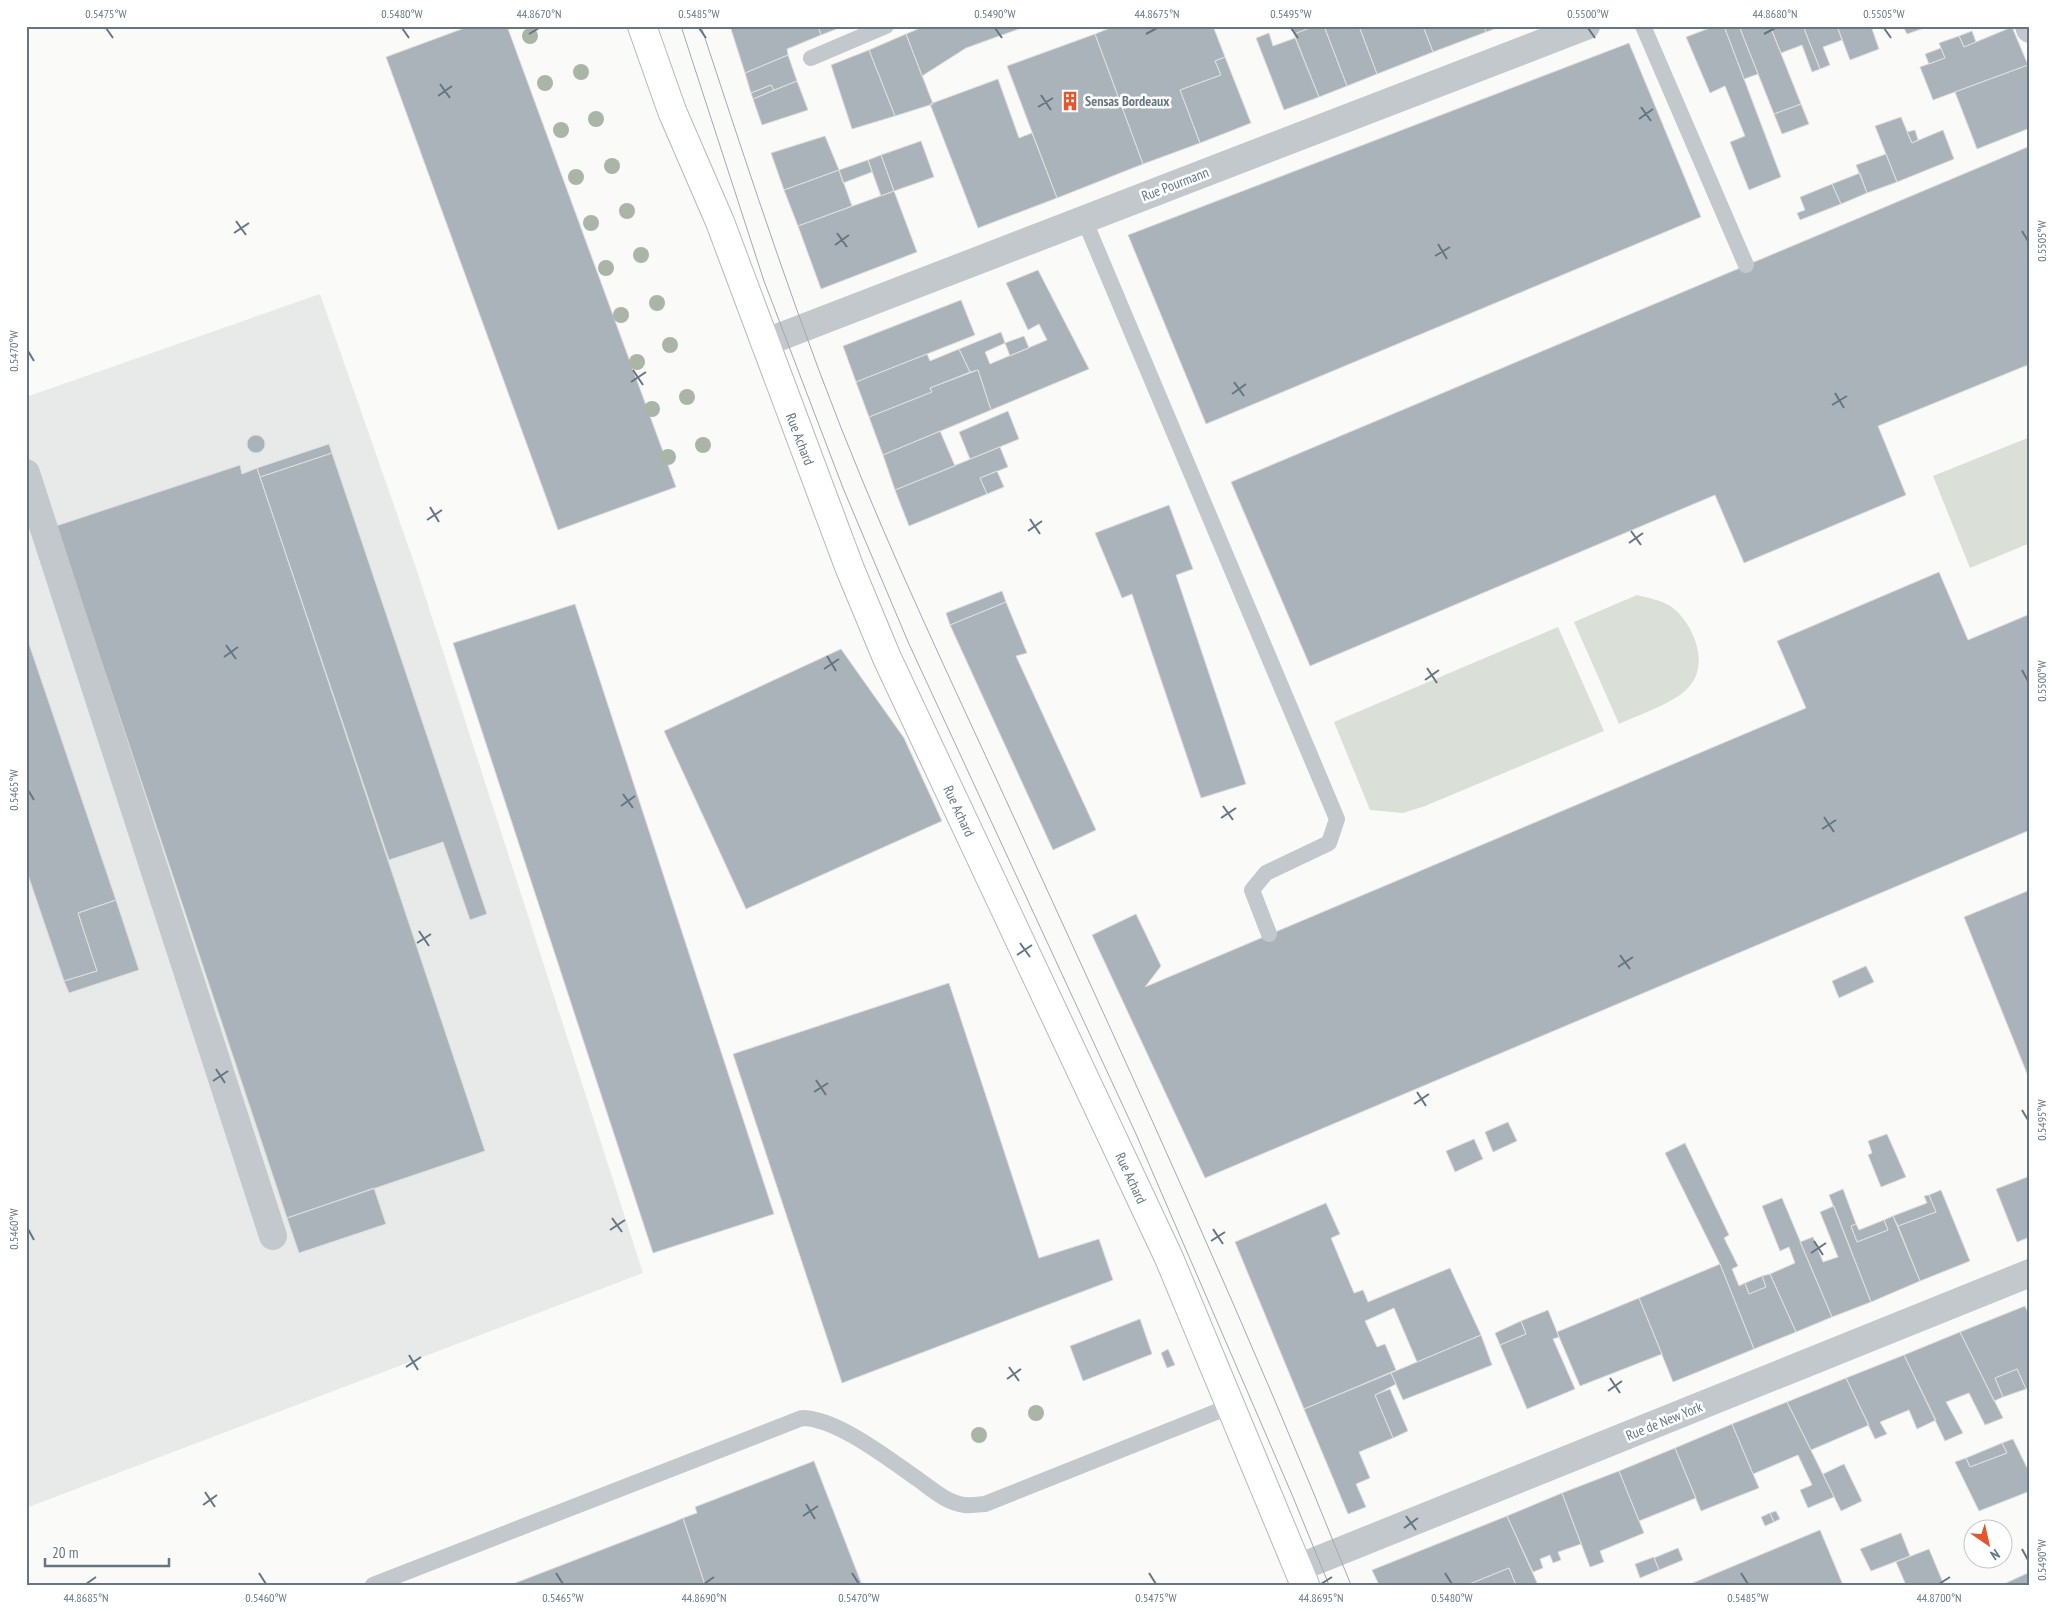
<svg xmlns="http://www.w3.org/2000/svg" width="2056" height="1611" font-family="'PT Sans Narrow',sans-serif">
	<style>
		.built { fill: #e8e9e9 }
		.green { fill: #dadfd7 }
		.building { fill: #aab3b9; stroke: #dcdcda }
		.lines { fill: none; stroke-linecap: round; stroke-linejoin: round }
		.secondary-casing { stroke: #b3babf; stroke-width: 30 }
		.lane { stroke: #c3c8cc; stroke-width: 16 }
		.street { stroke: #c3c8cc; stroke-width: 28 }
		.secondary { stroke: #fff; stroke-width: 28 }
		.tram { stroke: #a2aab0; stroke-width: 1 }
		.tree { fill: #aab4a7 }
		.ticks { fill: none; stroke: #657683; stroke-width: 2 }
		.labels { text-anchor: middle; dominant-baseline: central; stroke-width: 5; stroke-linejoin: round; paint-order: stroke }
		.poi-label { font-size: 14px; font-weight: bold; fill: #657683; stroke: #fff; text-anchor: start }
		.street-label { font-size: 14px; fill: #657683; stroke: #fff }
		.neatline { fill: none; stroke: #657683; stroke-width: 2 }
		.ticks-label { font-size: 12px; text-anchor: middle; fill: #657683 }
	</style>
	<rect width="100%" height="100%" fill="#fafaf8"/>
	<path class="built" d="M320,294L418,574L643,1273L26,1508V397Z"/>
	<path class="green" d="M2030,437V543L1970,568L1933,476Z
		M1637,595C1648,598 1665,601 1673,608C1694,625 1711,666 1687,689C1672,704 1638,715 1619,724L1574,622Z
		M1558,627L1604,731L1425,806L1403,813L1370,810L1334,722Z"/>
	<path class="building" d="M470,26H507L676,487L558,530L386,57Z
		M730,26H818L821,35L787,49L788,55L745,73Z
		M818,26H844L821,35Z
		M925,26H1027L966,48L922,76L906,34Z
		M1115,26H1213L1225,57L1215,61L1221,75L1180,90L1200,143L1143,164L1095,34Z
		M1291,26H1315L1294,34Z
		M1315,26H1324L1347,86L1319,97L1294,34Z
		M1324,26H1359L1377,74L1347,86Z
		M1359,26H1423L1433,52L1377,74Z
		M1423,26H1484L1486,32L1433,52Z
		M1484,26H1502L1486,32Z
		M1715,26H1724L1781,177L1749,190L1730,142L1745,136L1725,86L1710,93L1686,37Z
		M1724,26H1739L1758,74L1744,79Z
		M1739,26H1770L1801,104L1774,114Z
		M1770,26H1803L1820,69L1812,72L1802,45L1781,53Z
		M1803,26H1837L1842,40L1823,47L1830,65L1820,69Z
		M1837,26H1871L1879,49L1850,60Z
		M1903,26H1930L1907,34Z
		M2012,27L2028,65L1933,100L1920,67L1945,58L1939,43L1959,36L1964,47Z
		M1972,31L1976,42L1964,47L1959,36Z
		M1269,33L1273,46L1295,38L1319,97L1284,110L1256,38Z
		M906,34L933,104L895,116L869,50Z
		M1095,34L1143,164L1057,198L1007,66Z
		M1629,43L1701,217L1206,424L1128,235Z
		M1941,48L1945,58L1929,64L1925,54Z
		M869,50L895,116L852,129L831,65Z
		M788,55L797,81L774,90L771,85L751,93L745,73Z
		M1225,57L1251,123L1200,143L1180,90L1221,75L1215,61Z
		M2028,65L2030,71V128L1977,149L1955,92Z
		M998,79L1019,138L1032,133L1057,198L978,228L930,104Z
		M797,81L808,110L762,125L753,99Z
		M771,85L774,90L753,99L751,93Z
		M1801,104L1809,124L1782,134L1774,114Z
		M1901,117L1912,143L1943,130L1954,159L1897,182L1875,126Z
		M1915,130L1918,140L1912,143L1907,132Z
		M825,136L839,170L784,190L771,153Z
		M921,141L934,177L894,191L881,155Z
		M2030,146V364L1878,426L1906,495L1744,563L1715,495L1310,666L1231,482Z
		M1886,154L1897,182L1867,193L1856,165Z
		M881,155L894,191L881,196L868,160Z
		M868,160L872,172L843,183L839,170Z
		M839,170L852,206L798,226L784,190Z
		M1860,173L1867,193L1841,204L1832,184Z
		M1832,184L1841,204L1800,220L1797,213L1805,210L1800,197Z
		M894,191L917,252L821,289L798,226Z
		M1038,270L1089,369L991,410L978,370L970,372L959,349L1001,332L1005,343L985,352L990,364L1047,340L1039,324L1028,330L1006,283Z
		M961,300L975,335L856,382L843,346Z
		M1024,336L1029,348L1010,356L1005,343Z
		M959,349L970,372L930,388L932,392L869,417L856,382L927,354L930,361Z
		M978,370L991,410L883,455L869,417L932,392L930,388Z
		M1008,411L1019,439L970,459L959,432Z
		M940,431L955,466L895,490L883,455Z
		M247 444a9 9 0 1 1 18 0a9 9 0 1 1-18 0Z
		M329,444L332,453L260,477L257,468Z
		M1000,447L1008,467L980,478L987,494L909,526L895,490Z
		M332,453L487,914L470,920L443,842L389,860L260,477Z
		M240,465L242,474L257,468L485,1151L287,1218L56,526Z
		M997,471L1004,487L987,494L980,478Z
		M1169,505L1193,569L1176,575L1246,784L1201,798L1132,594L1122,598L1095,533Z
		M1939,572L1968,640L2030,614V830L1205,1178L1092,935L1136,914L1161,966L1145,987L1806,708L1777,641Z
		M1002,591L1006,602L950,625L946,613Z
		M1006,602L1027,653L1016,656L1096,830L1053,850L950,625Z
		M575,604L774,1214L653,1253L453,643Z
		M26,635L116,900L78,913L97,971L64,981L26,869Z
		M841,649L904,738L942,821L746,909L664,731Z
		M2030,890V1081L1964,917Z
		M116,900L139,970L69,993L64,981L97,971L78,913Z
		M1866,966L1874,982L1839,998L1832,981Z
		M949,983L1039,1258L1099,1239L1113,1280L842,1383L733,1054Z
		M1508,1122L1517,1141L1493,1152L1485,1132Z
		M1887,1134L1906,1177L1881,1187L1868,1155L1872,1153L1868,1141Z
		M1474,1139L1483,1159L1455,1172L1446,1151Z
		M1685,1143L1729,1235L1724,1238L1738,1266L1732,1269L1739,1286L1745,1283L1749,1294L1766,1287L1762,1276L1770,1274L1796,1332L1754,1349L1720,1264L1665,1153Z
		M2030,1176V1237L2017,1242L1996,1189Z
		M374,1188L386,1224L299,1253L287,1218Z
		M1843,1189L1856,1224L1851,1226L1857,1242L1888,1230L1884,1220L1893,1216L1920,1281L1871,1302L1829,1195Z
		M1941,1190L1970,1261L1920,1281L1898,1226L1936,1212L1929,1195Z
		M1929,1195L1936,1212L1898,1226L1893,1216L1927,1203L1924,1196Z
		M1782,1198L1832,1317L1796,1332L1770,1274L1795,1263L1789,1247L1780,1251L1762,1206Z
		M1326,1203L1340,1234L1331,1238L1354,1293L1363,1290L1368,1302L1450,1268L1481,1335L1417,1362L1394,1308L1365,1321L1377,1347L1385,1344L1396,1370L1304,1409L1235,1242Z
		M1834,1206L1871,1302L1832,1317L1800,1242L1813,1237L1823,1262L1838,1257L1820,1212Z
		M1884,1220L1888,1230L1857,1242L1851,1226L1856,1224L1859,1230Z
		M1720,1264L1754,1349L1673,1382L1639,1298Z
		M1762,1276L1766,1287L1749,1294L1745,1283Z
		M1639,1298L1662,1354L1580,1386L1557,1332Z
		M2025,1306L2030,1317V1387L2026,1389L2017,1369L1995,1378L2003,1397L1994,1401L1960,1332Z
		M1548,1310L1559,1337L1553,1339L1575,1389L1527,1409L1500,1345L1526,1334L1521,1321Z
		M1140,1319L1152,1354L1083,1381L1070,1346Z
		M1521,1321L1526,1334L1500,1345L1495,1333Z
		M1960,1332L2003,1418L1985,1425L1969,1393L1946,1402L1963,1433L1945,1441L1904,1355Z
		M1481,1335L1492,1365L1403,1400L1391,1373Z
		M1168,1349L1175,1365L1167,1368L1161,1353Z
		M1904,1355L1936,1420L1917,1429L1909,1410L1880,1422L1887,1434L1875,1439L1846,1378Z
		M2017,1369L2026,1389L2003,1397L1995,1378Z
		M1391,1373L1396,1384L1375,1395L1393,1438L1359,1452L1370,1478L1356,1484L1366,1507L1348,1514L1304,1409Z
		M1846,1378L1869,1425L1811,1450L1787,1402Z
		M1390,1389L1408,1431L1393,1438L1375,1395Z
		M1787,1402L1834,1497L1808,1508L1800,1490L1812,1485L1798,1455L1753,1474L1732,1424Z
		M1732,1424L1759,1488L1701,1511L1675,1448Z
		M2013,1439L2030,1474V1491L1979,1511L1955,1462L1966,1458L1970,1467L2007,1453L2002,1443Z
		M2002,1443L2007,1453L1970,1467L1966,1458Z
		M1675,1448L1696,1498L1639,1521L1619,1471Z
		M814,1461L862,1585H705L683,1518L697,1513L695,1507Z
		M1844,1464L1862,1501L1841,1511L1823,1474Z
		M1619,1471L1644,1533L1600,1551L1604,1562L1590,1567L1562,1493Z
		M1562,1493L1581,1544L1558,1552L1561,1560L1553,1563L1550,1555L1540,1559L1543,1568L1533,1572L1507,1516Z
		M1776,1511L1780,1519L1774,1522L1770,1513Z
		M1770,1513L1774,1522L1765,1526L1761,1517Z
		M1507,1516L1538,1585H1516L1509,1568L1467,1585H1379L1372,1570Z
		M683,1518L705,1585H510L674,1522Z
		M1820,1530L1843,1585H1688Z
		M1901,1533L1910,1556L1871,1571L1860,1549Z
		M1678,1548L1683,1560L1659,1570L1654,1558Z
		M1929,1549L1944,1585H1906L1896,1562Z
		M1654,1557L1659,1570L1640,1578L1635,1564Z
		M1509,1568L1516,1585H1467Z
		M2030,1572V1585H2007L2006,1583Z"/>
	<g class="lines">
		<defs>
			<path id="secondary" d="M642,26L672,111L720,222L850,569L887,658L1169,1258L1305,1585"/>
		</defs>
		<use href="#secondary" class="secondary-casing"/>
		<path class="lane" d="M1643,26L1746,265
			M811,58L886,26
			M1084,219L1337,819L1329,843L1266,873L1252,890L1269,934
			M373,1585L802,1418C837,1418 890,1460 919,1480C933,1490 947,1503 965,1505C971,1506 979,1504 985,1504L1231,1406"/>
		<path class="street" d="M2029,26L2030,29
			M764,343L1586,26
			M26,473L273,1236
			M1298,1568L2030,1273"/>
		<use href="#secondary" class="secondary"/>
		<path class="tram" d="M681,26L764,281L843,488L909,644L1136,1134L1293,1497L1329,1585
			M701,26C752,180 801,333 863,482C914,605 972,725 1027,846C1139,1090 1251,1335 1351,1585"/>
	</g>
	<g class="tree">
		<circle cx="530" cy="36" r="8"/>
		<circle cx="581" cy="72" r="8"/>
		<circle cx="545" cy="83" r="8"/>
		<circle cx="596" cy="119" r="8"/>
		<circle cx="561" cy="130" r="8"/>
		<circle cx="612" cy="166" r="8"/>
		<circle cx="576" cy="177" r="8"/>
		<circle cx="627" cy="211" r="8"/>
		<circle cx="591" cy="223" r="8"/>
		<circle cx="641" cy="255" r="8"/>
		<circle cx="606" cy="268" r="8"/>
		<circle cx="657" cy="303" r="8"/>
		<circle cx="621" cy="315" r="8"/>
		<circle cx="670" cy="345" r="8"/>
		<circle cx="637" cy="362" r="8"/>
		<circle cx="687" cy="397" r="8"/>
		<circle cx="652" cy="409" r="8"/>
		<circle cx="703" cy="445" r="8"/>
		<circle cx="668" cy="457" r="8"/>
		<circle cx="1036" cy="1413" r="8"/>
		<circle cx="979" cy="1435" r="8"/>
	</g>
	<path class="ticks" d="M106,28L113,38M402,28L409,38M699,28L706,38M995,28L1002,38M1291,28L1298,38M1588,28L1595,38M1884,28L1891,38M529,34L539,28M1146,34L1157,28M1764,34L1775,28M440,84L450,98M1041,95L1051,110M438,96L452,86M1038,107L1053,98M1641,107L1651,121M1639,119L1653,109M236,221L246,235M2022,231L2028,241M234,233L249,223M837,233L847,247M1438,244L1447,259M835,245L849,235M1435,256L1450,247M28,351L34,361M633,370L643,385M631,382L646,372M1234,382L1244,396M1835,393L1844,408M1232,394L1246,384M1832,405L1847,396M430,507L439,522M1030,519L1040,534M427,520L442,510M1028,531L1042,521M1631,531L1641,545M1629,543L1643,533M226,645L236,659M827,656L836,671M224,657L238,647M1427,668L1437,683M824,669L839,659M2022,670L2028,681M1425,680L1439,670M28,790L34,800M623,794L633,808M621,806L635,796M1223,806L1233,820M1824,817L1834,832M1221,818L1236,808M1822,829L1836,820M419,931L429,946M417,943L431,934M1020,943L1030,957M1017,955L1032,945M1620,955L1630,969M1618,967L1633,957M216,1069L225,1083M816,1080L826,1095M213,1081L228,1071M814,1092L828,1083M1417,1092L1426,1106M1414,1104L1429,1094M2022,1110L2028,1120M612,1218L622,1232M28,1229L34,1240M1213,1229L1223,1244M610,1230L625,1220M1211,1241L1225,1232M1814,1241L1823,1255M1811,1253L1826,1243M409,1355L418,1370M406,1367L421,1357M1009,1367L1019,1381M1610,1378L1620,1393M1007,1379L1021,1369M1608,1391L1622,1381M205,1492L215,1507M806,1504L815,1519M203,1505L217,1495M803,1516L818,1506M1406,1516L1416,1530M1404,1528L1418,1518M2022,1549L2028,1560M259,1573L266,1584M556,1573L563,1584M852,1573L859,1584M1149,1573L1156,1584M1445,1573L1452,1584M1741,1573L1748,1584M86,1584L96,1577M704,1584L714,1577M1321,1584L1332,1577M1939,1584L1950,1577"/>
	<defs>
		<symbol id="building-bare" viewBox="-9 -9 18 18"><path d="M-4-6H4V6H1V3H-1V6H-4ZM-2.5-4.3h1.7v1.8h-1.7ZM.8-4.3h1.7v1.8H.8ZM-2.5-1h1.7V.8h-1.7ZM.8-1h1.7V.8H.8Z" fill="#e4572e" stroke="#fff" stroke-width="2.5" paint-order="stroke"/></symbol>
	</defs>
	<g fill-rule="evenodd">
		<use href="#building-bare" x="1056" y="87" width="28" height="28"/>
	</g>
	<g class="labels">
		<g class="poi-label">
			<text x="1085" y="101">Sensas Bordeaux</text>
		</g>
		<g class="street-label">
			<text transform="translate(1175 184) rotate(-21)">Rue Pourmann</text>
			<text transform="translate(800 439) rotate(69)">Rue Achard</text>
			<text transform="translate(959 811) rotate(65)">Rue Achard</text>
			<text transform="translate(1131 1178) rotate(65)">Rue Achard</text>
			<text transform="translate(1664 1421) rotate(-22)">Rue de New York</text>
		</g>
	</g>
	<rect width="2056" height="1611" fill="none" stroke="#ffffff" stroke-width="55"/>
	<g transform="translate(1988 1544) rotate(146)"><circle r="24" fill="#ffffff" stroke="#c1c8cd"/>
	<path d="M0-4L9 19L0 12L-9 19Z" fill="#e4572e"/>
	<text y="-8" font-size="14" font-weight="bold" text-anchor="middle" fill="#657683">N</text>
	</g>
	<path d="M45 1558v8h124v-8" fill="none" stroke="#657683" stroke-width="2.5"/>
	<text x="52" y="1558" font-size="15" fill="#657683" stroke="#ffffff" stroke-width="4" paint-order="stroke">20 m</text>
	<rect x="28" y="28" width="2000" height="1556" class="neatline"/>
	<g class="ticks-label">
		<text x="106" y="18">0.5475°W</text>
		<text x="402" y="18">0.5480°W</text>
		<text x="539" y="18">44.8670°N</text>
		<text x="699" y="18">0.5485°W</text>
		<text x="995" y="18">0.5490°W</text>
		<text x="1157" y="18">44.8675°N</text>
		<text x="1291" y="18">0.5495°W</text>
		<text x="1588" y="18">0.5500°W</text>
		<text x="1775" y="18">44.8680°N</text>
		<text x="1884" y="18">0.5505°W</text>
		<text transform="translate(2042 241) rotate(-90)" y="4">0.5505°W</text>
		<text transform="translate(14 351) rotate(-90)" y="4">0.5470°W</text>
		<text transform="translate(2042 681) rotate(-90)" y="4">0.5500°W</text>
		<text transform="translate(14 790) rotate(-90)" y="4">0.5465°W</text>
		<text transform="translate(2042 1120) rotate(-90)" y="4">0.5495°W</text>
		<text transform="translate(14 1229) rotate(-90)" y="4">0.5460°W</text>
		<text transform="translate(2042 1560) rotate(-90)" y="4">0.5490°W</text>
		<text x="86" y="1602">44.8685°N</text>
		<text x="266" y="1602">0.5460°W</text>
		<text x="563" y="1602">0.5465°W</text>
		<text x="704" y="1602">44.8690°N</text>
		<text x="859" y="1602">0.5470°W</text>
		<text x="1156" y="1602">0.5475°W</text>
		<text x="1321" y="1602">44.8695°N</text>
		<text x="1452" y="1602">0.5480°W</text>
		<text x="1748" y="1602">0.5485°W</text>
		<text x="1939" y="1602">44.8700°N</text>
	</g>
</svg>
